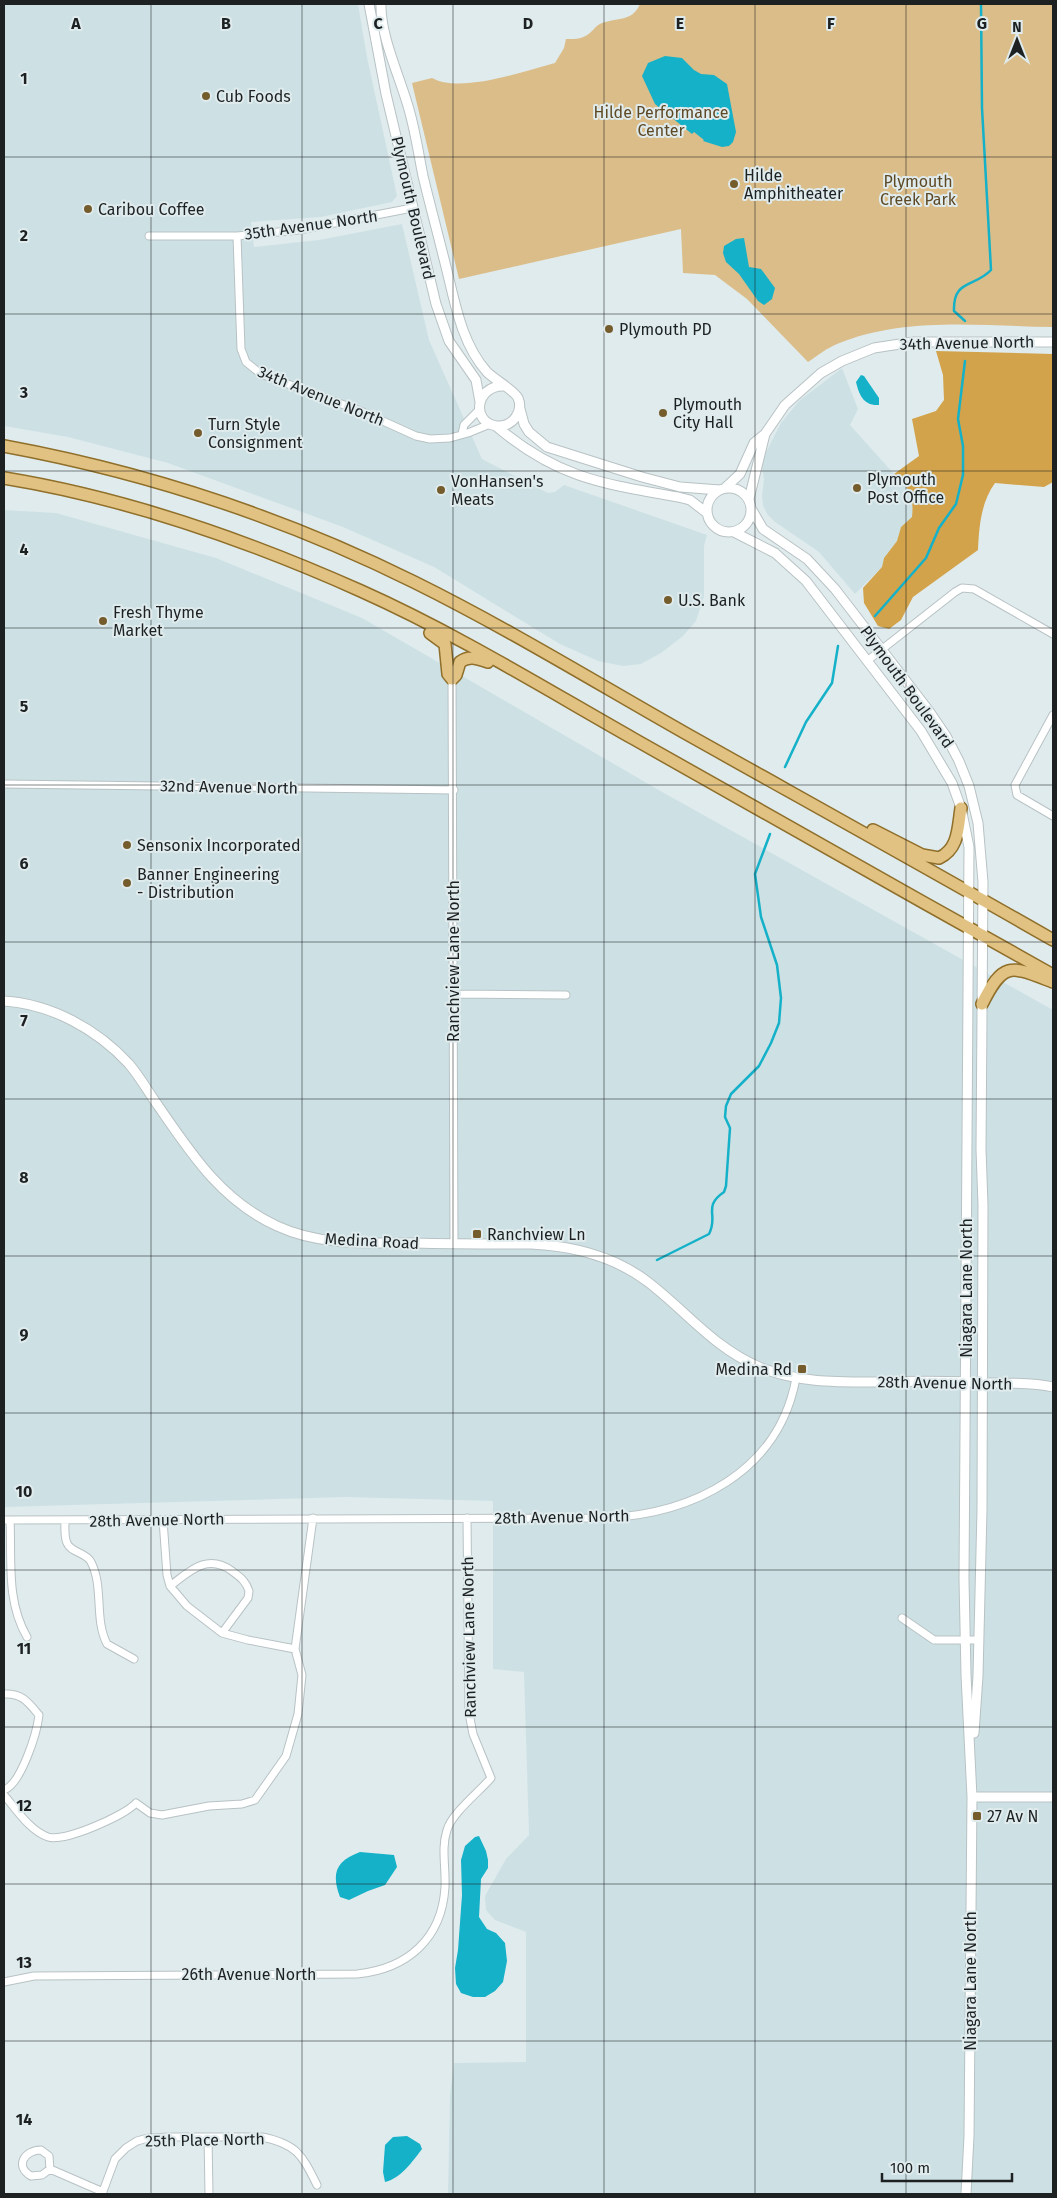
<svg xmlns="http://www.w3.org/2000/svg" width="1057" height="2198" font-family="'Fira Sans',sans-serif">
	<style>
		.built { fill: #cde1e5 }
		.green { fill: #dbbd89 }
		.forest { fill: #d2a34b }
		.water { fill: #14b1c8 }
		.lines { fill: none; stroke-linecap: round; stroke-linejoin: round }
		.stream { stroke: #14b1c8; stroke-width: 2.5 }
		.minor-casing { stroke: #b8c2c4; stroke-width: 9 }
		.tertiary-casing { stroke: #b8c2c4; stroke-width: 11 }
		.primary-casing { stroke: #8f6f2a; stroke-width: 14 }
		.minor { stroke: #fff; stroke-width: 7 }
		.tertiary { stroke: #fff; stroke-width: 9 }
		.primary { stroke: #e1c282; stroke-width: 11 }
		.grid { fill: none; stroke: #1d2122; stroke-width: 1; stroke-opacity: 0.55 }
		.poi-dot { fill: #755c2d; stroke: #e0ebed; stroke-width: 2 }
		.labels { text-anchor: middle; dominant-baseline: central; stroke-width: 4; stroke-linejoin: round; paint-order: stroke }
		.poi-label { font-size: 16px; fill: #1d2122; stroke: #e0ebed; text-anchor: start }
		.park-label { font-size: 16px; fill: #5e4925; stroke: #e0ebed }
		.street-label { font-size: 16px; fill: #1d2122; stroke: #e0ebed }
		.grid-label { font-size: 16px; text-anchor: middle; font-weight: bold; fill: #1d2122; stroke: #e0ebed; stroke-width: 4; stroke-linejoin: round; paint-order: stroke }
	</style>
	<rect width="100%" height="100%" fill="#e0ebed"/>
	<path class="built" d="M4,4H358L367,57L397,196L392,202L321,217L251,222L254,247L319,240L402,224L429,340L482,459L548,493L555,492L564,485L707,535L704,546V596L696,621L683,636L661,653L641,664L623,666L598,661L560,644L434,567L343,527L168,463L68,437L4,426Z
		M842,368L858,409L850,425L894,474L909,487L913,503L912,518L901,527L897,541L884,558L882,567L855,594L819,552L775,522L767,514L763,505L762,496L764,479L761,462L781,423L799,401Z
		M4,510L56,513L216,558L362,618L664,793L1053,1010V2194H448L450,2096L454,2063L526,2062V1932L495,1920L486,1910L485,1896L506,1859L529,1835L524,1672L493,1669V1501L346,1497L4,1507Z"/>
	<path class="green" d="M640,4H1053V327C982,326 904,316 837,344C827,348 817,356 808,362L747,299L715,275L683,273L681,229L459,279L412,83L432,78C460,94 525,71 555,63L564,48L566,39C576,39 584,39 591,32C594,29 597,25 600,24C615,17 632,23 640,4Z"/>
	<path class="forest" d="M936,351L1053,354V482L1044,487L995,483C981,502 979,527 978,550L913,597L901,620L889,629L878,626L864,603L863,588L882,567L884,558L897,541L901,527L912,517C914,495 910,489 894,474L919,456L912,419L936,411L944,400L943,375Z"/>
	<path class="water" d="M665,56L682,58L694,70L701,74L714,75L727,84L736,132L733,142L729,146L722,147L703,141L704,140L694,132L692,134L655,104L642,76L648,63Z
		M744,238L749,267L761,269L775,288L772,299L764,305L758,301L739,274L726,262L723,253L724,246L736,239Z
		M861,375L864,376L879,398V405C863,406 859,394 856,382Z
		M479,1836L486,1851L488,1860V1868L481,1879L479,1917L487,1929L496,1933L505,1943L507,1961L503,1982L495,1991L485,1997H473L461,1993L456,1984L455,1968L458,1950L462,1895L461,1860L465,1846L475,1837Z
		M360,1852L394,1855L397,1867L385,1885L368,1891L349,1900L340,1897C331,1873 336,1861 360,1852Z
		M407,2136L420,2144L422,2149C413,2161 400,2179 385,2182L383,2172L385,2145L393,2137Z"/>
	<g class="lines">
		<path class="stream" d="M965,321L954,311C953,279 974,288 991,270L982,108L981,4
			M875,616L926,558L939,528L956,504L963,475V446L958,419L965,361
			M785,767L806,722L832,683L838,646
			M657,1260L709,1234C719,1215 702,1207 724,1192L726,1186L730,1128L725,1117L726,1106L731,1094L759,1066L771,1043L779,1023L781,998L777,965L761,917L755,874L770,834"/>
		<defs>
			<path id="minor" d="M149,236H237L299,230L412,208
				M237,236L241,349L246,362L261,374L363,412L416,436L430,439L450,438L468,433L490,424
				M462,434L464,425L480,409
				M867,661L955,592L962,588L974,589L1053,634
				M452,679L454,1244
				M1053,715L1015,785L1017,795L1053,816
				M4,784L454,790
				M453,994L566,995
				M4,1520L605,1518C693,1514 779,1472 796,1378
				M10,1520C12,1560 6,1601 27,1637
				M65,1520C65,1527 64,1537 67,1543C71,1553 86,1552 91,1562C104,1587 94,1619 107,1644L134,1659
				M163,1520L167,1575L170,1586L187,1606L222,1633L248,1640L295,1649
				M170,1586C190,1571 207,1553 232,1571C240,1577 246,1581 249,1591L248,1598L222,1633
				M902,1618L934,1640H979
				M4,1694C22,1693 28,1702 39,1715C37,1733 21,1784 4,1790
				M4,1795C16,1809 30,1831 48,1837C65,1842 124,1816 136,1803L150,1813L162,1815L209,1806L242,1804L255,1800L286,1756L298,1714L302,1675L295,1649L313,1518
				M4,1982L34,1976L357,1974C407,1969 442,1939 445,1887C446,1868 441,1848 447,1830C452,1813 479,1792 491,1778L473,1734L469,1713L467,1518
				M208,2137L209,2194
				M50,2169L49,2156L41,2150C25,2150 14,2166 31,2176L42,2175L50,2169L103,2192
				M102,2194L115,2159L126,2148L137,2141L148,2138L170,2137H262C297,2144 302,2155 317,2185"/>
			<path id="tertiary" d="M369,4L386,94L436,304L449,341L476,380L480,402
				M381,4C380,38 403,83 411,117C416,136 419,156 423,176C431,209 440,242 448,275C456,308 463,345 487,372C495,380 514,390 518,398C524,412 512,427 497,426C471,423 475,386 503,386
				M520,409L524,424L529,432L547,447L642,477L680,487L720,490
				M496,426C557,478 603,484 678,497L690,500L707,513
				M707 510a22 22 0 1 1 44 0a22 22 0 1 1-44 0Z
				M725,488L740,474L754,443L765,434L785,405L821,373L842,361L874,348L913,342H1053
				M749,499L765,434
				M752,510L763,529L807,559L835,589L929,711L946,736L959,761L969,786L978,823L983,882L981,1149L983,1205L982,1510L978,1676L974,1733
				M734,532L775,553L806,581L921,731L952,783L961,808L969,847L964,1579L966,1675L972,1797L969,2136L966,2194
				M4,1001C51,1004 97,1029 129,1064C140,1077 149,1093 159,1107C192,1155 222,1201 277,1226C320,1246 368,1243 414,1243C453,1244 492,1244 531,1244C573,1246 614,1256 648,1282C687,1312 713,1347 759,1367C798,1383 838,1382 879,1382C918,1381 957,1381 997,1383C1015,1383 1035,1383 1053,1387
				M972,1797H1053"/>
			<path id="primary" d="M4,446C145,472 285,518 414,582C507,628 595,682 685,733C808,802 931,870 1053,940
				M4,478C127,498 247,540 361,591C455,633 544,688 634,739C774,818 913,897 1053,975
				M430,633L445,644L448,674L452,679L456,675L460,662C470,655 478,659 488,662
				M873,830L922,855L939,858C959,849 958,827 961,808
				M982,1004C1004,960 1011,966 1053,982"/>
		</defs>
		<use href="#minor" class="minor-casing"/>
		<use href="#tertiary" class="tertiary-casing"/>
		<use href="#primary" class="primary-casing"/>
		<use href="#minor" class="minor"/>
		<use href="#tertiary" class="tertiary"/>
		<use href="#primary" class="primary"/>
	</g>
	<path class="grid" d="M151,4V2194M302,4V2194M453,4V2194M604,4V2194M755,4V2194M906,4V2194M4,157H1053M4,314H1053M4,471H1053M4,628H1053M4,785H1053M4,942H1053M4,1099H1053M4,1256H1053M4,1413H1053M4,1570H1053M4,1727H1053M4,1884H1053M4,2041H1053"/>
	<g class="poi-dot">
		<circle cx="206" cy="96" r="5"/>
		<circle cx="734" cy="184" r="5"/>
		<circle cx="88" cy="209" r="5"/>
		<circle cx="609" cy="329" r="5"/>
		<circle cx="663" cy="413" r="5"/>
		<circle cx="198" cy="433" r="5"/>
		<circle cx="857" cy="488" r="5"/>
		<circle cx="441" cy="490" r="5"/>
		<circle cx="668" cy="600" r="5"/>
		<circle cx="103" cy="621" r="5"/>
		<circle cx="127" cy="845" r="5"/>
		<circle cx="127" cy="883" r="5"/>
		<rect x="472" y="1229" width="10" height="10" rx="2.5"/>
		<rect x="797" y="1364" width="10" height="10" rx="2.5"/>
		<rect x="972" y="1811" width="10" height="10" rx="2.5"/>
	</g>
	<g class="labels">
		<g class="poi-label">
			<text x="216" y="96">Cub Foods</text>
			<text x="744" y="175">Hilde<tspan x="744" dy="18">Amphitheater</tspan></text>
			<text x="98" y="209">Caribou Coffee</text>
			<text x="619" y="329">Plymouth PD</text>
			<text x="673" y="404">Plymouth<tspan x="673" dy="18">City Hall</tspan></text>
			<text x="208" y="424">Turn Style<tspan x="208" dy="18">Consignment</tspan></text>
			<text x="867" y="479">Plymouth<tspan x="867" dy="18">Post Office</tspan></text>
			<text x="451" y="481">VonHansen's<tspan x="451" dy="18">Meats</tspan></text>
			<text x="678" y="600">U.S. Bank</text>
			<text x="113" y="612">Fresh Thyme<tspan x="113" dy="18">Market</tspan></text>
			<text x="137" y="845">Sensonix Incorporated</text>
			<text x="137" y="874">Banner Engineering<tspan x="137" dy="18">- Distribution</tspan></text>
			<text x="487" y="1234">Ranchview Ln</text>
			<text x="792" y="1369" text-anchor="end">Medina Rd</text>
			<text x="987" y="1816">27 Av N</text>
		</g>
		<g class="park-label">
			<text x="661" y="112">Hilde Performance<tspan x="661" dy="18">Center</tspan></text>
			<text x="918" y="181">Plymouth<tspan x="918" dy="18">Creek Park</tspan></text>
		</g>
		<g class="street-label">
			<text transform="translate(413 208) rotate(77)">Plymouth Boulevard</text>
			<text transform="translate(311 225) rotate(-8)">35th Avenue North</text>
			<text transform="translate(967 343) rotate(-1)">34th Avenue North</text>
			<text transform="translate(321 396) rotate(22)">34th Avenue North</text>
			<text transform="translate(907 687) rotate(54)">Plymouth Boulevard</text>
			<text transform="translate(229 787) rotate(1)">32nd Avenue North</text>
			<text transform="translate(453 961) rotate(-90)">Ranchview Lane North</text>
			<text transform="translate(372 1241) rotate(3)">Medina Road</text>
			<text transform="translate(966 1288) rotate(-90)">Niagara Lane North</text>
			<text transform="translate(945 1383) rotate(1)">28th Avenue North</text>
			<text transform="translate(562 1517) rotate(-1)">28th Avenue North</text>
			<text transform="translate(157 1520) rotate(-1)">28th Avenue North</text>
			<text transform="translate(469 1637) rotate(-91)">Ranchview Lane North</text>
			<text x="249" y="1974">26th Avenue North</text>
			<text transform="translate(970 1981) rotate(-90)">Niagara Lane North</text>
			<text transform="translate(205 2140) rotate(-1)">25th Place North</text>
		</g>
	</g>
	<g class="grid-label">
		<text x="76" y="29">A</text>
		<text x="226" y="29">B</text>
		<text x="378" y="29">C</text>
		<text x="528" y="29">D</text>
		<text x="680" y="29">E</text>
		<text x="831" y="29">F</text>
		<text x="982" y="29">G</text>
		<text x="24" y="84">1</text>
		<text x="24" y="241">2</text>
		<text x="24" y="398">3</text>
		<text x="24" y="555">4</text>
		<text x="24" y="712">5</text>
		<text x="24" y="869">6</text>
		<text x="24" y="1026">7</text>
		<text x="24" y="1183">8</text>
		<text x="24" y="1340">9</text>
		<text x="24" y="1497">10</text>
		<text x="24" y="1654">11</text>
		<text x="24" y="1811">12</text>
		<text x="24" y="1968">13</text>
		<text x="24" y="2125">14</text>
	</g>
	<rect width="1057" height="2198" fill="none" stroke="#1d2122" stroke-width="10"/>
	<g transform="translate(1017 40)" stroke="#e0ebed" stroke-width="4" paint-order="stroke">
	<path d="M0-4L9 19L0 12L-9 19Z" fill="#1d2122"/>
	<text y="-8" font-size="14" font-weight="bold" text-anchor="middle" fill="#1d2122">N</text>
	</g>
	<path d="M882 2173v8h130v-8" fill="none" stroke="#1d2122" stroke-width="2.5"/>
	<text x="890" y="2173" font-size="15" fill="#1d2122" stroke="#e0ebed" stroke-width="4" paint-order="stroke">100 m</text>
</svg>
